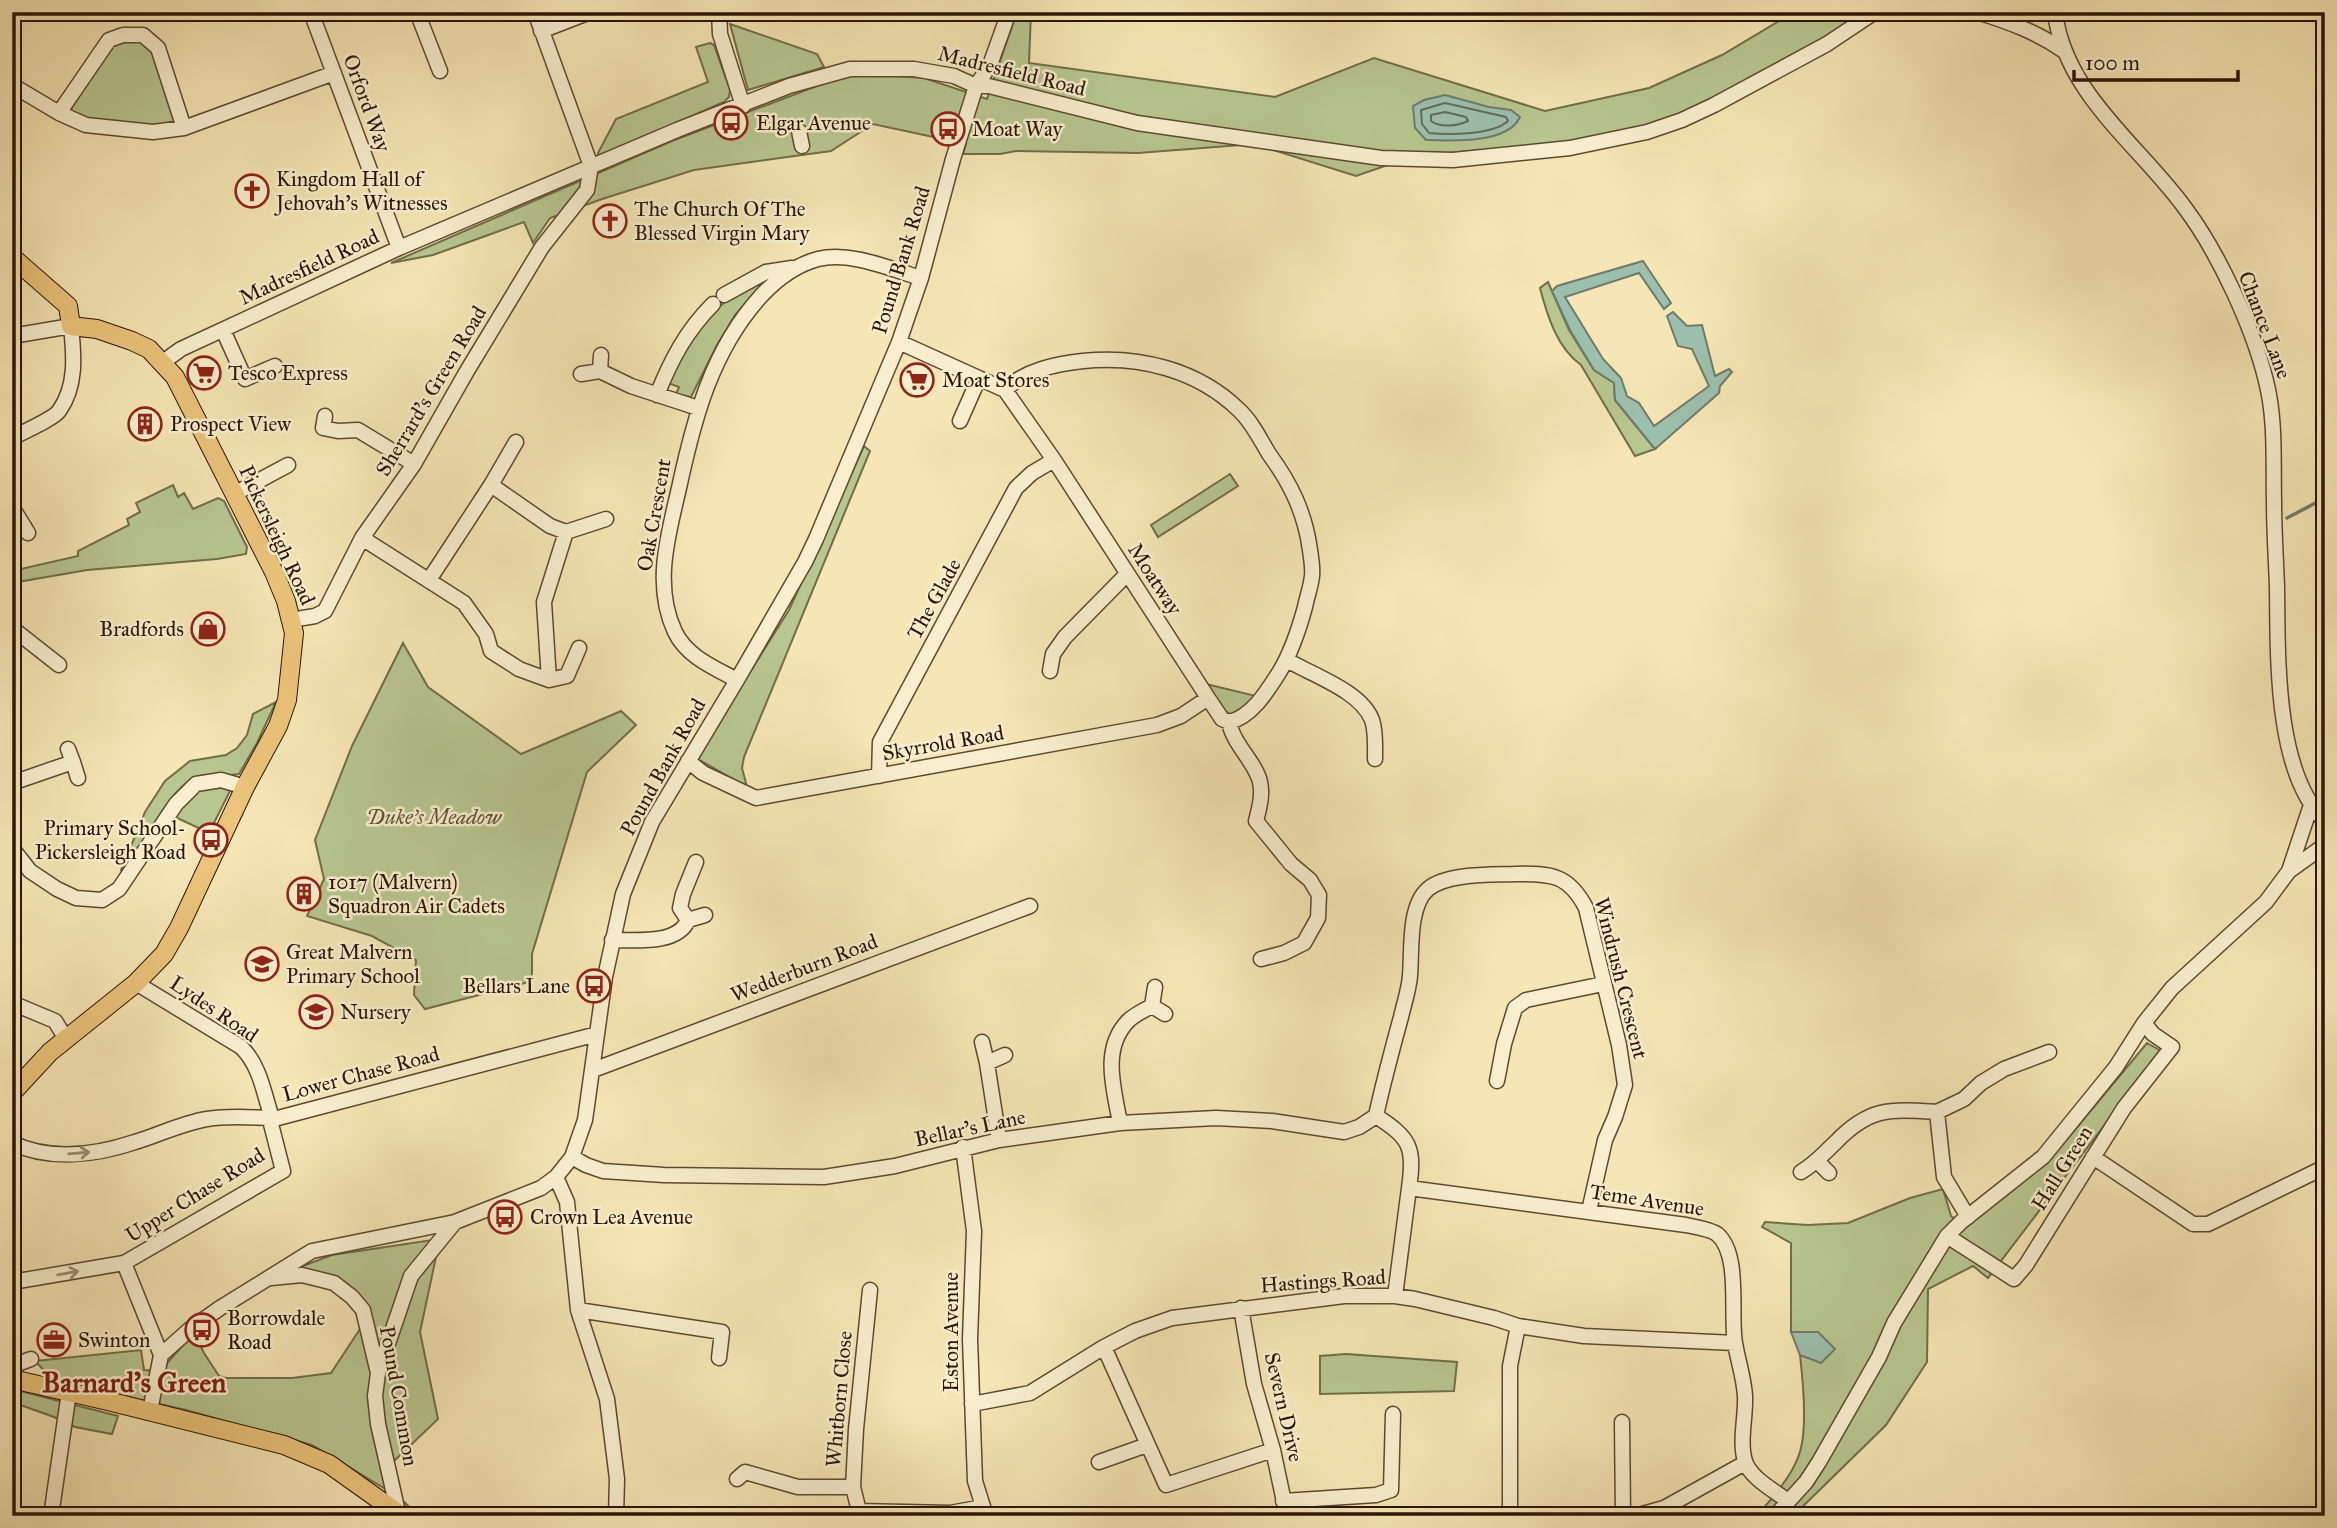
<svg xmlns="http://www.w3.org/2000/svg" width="2337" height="1528" font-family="'IM FELL Great Primer',serif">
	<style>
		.green { fill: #b8c690; stroke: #716d4a; stroke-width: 2 }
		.water { fill: #9dc0ae; stroke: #6f7b6a; stroke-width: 2 }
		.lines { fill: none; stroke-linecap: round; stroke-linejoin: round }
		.shore { stroke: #646a5a; stroke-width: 2 }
		.stream { stroke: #6f7b6a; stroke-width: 3.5 }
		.minor-casing { stroke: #5d4831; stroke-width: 17 }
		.major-casing { stroke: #2a1405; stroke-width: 20 }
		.minor { stroke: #f9efcf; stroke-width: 14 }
		.major { stroke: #ebc37a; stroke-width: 18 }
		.oneway { stroke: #9c8c74 }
		.labels { text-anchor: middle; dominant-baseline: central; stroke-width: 5; stroke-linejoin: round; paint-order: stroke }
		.street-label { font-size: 21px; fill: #2a1405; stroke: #f9efcf }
		.poi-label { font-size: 21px; fill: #2a1405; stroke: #f9efcf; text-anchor: start }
		.park-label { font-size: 21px; font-style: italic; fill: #5c5236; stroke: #f9efcf }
		.district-label { font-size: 28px; font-weight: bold; fill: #7a1f14; stroke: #f9efcf }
	</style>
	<rect width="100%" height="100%" fill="#f6e6b5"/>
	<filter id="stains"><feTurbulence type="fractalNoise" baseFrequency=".00286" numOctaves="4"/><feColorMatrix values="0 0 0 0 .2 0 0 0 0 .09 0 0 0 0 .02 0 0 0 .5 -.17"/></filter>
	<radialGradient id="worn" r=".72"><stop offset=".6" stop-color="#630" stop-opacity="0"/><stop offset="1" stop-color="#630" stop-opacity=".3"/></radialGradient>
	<path class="green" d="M1017,12H1031L1029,63L1275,97L1374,58L1545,111L1649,88L1722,55L1794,12H1866L1743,86L1656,125L1565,143L1414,156L1356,176L1254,144L1138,153L1016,151L1000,154H963L966,144L873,124L831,151L694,170L602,199L550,218L533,243L524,222L433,255L391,263L672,141L851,73L924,78L987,99Z
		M730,24L817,54L824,67L748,90Z
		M122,39L140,40L153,48L175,122C156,134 102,121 79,117L72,112L71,107L111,46Z
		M710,43L714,45L730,90L729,97L724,102L598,157V153L616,119L708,82L696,47Z
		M770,275L735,315L717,345L691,397L676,394L679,387L668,383C693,321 712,307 770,275Z
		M1548,282L1569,330L1594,370L1614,383L1615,400L1655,449L1635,456L1581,365C1557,348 1547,315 1540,288Z
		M864,446L870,451L744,757L742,768L747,787L696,758L789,610Z
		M1230,474L1238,486L1158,537L1151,525Z
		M173,485L178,497L184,493L193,509L218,498L224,501L247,547L246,554L217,559L87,570L12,583V571L78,556V551L129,525L127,519L140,512L136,503Z
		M403,643L428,687L521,754L621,711L636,725L587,772L532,954V974L529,982L425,1009L414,995L416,960L372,936L307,916L324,879L315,840L352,746Z
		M1206,684L1256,696L1242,711L1230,714L1222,709Z
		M276,702L257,743L239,774C226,776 208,774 195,778C171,786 139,851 124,873L121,870L145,812L165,781L190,761L226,755L237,748L247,735L253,714Z
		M205,786L226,787L230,791L209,833L173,816L182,803Z
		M2147,1043L2161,1051L1988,1278L1973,1266L1928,1289L1927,1362L1886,1425L1793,1516H1757C1773,1496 1795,1474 1801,1448C1807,1423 1803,1381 1800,1355L1821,1362L1818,1332H1791V1243L1762,1227L1765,1222L1808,1225L1848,1223L1910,1198L1943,1189L1951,1216L1965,1227L2049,1161Z
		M446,1238L436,1257L420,1332L438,1419L392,1463L402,1500L419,1516H405L387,1490L312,1445L186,1410L53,1380L35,1361L141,1350L144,1370L160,1371L194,1333L204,1353L219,1376L226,1378H292L331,1373L360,1329L361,1300C337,1278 327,1271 295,1269L332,1255Z
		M1346,1354L1457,1362L1454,1391L1320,1394V1356Z
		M12,1389L118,1416L112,1434L75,1427L54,1417L12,1402Z"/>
	<path class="water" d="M1445,95L1489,107L1511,110L1520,117C1508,144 1451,141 1426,140L1415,128L1413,106L1424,100Z
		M1643,261L1671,303L1664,309L1639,273L1565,297L1603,359L1621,378L1627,396L1639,403L1654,426L1709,386L1692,349L1678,346L1667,316L1673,312L1687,326L1702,325L1715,376L1729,369L1732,372L1720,386L1719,393L1655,449L1615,400L1614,383L1594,370L1570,330L1552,291L1557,286Z
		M1791,1332H1818L1835,1349L1821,1363L1800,1355Z"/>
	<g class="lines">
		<path class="shore" d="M1445,103L1506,117L1508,121C1493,135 1449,135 1429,133L1422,124L1421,110Z
			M1445,112L1466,117L1468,121C1458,126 1440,128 1431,121V115Z"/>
		<path class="stream" d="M2287,518L2325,498"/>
		<defs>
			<path id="minor" d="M311,12L399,248
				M417,12L440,71
				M719,12L720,34L743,106
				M1977,12C2009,22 2037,32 2064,51
				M2055,12C2064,93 2140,146 2185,208C2218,252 2253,327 2266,381C2276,420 2273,462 2274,502C2274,530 2276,559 2277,587C2278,653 2274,772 2325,821
				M541,31L590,12
				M12,85L59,113L86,125L153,132L184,128L334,73
				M59,113L109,40L123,35H143L158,48L184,128
				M799,131L802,146
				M724,295L766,272L792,268
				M223,330L245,379L275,366
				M12,336L71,326C74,355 77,386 59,411C53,419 23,432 12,438
				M899,342L1005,390L1054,460L1208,698L1222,719L1229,722C1233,744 1256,763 1260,782C1263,795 1259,809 1256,821L1291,864L1310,880L1319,895L1318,918L1304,943L1284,953L1261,959
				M163,362L181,349L399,248L677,130L789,86L850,69H914L954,76L976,86H989L1137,123L1381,158L1453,160L1570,148L1647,132L1682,120L1714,105L1827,44L1875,12
				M600,371L601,355
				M581,374L600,371L631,386L698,408
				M1005,390C1025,370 1056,364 1083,361C1139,355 1198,370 1239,410C1252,422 1260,439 1269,454C1291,484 1305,513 1310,550C1311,558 1313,568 1312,576C1311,586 1307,597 1305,607C1299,629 1292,651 1280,671C1268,690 1252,717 1229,722
				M657,395C671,360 686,331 713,304
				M325,416L323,428L338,431L358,430L414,464
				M960,421L979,378
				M491,485L550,526L566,532L606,519
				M234,494L288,465
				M12,507L28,533
				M362,538L464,603L486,634L491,651L519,669L549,680L567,676L579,648
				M429,580L491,485L516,442
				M291,620L315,616L325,611L362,538L414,464L467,371L542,247L587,190L591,166L535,12
				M12,633L17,632L59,665
				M1287,660C1312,675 1361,691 1372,720C1376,731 1375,747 1375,759
				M1050,671L1053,654L1065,637L1127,574
				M549,680L544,602L566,532
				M737,680C715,668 687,657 675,632C653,585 668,536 679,488C694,418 712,350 761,296C777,279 795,265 818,259C851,251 890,269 921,278
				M68,749L73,762
				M688,761L703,773L756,798L1157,725L1181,716L1208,698
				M879,776L880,742L1016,488L1032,473L1054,460
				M12,783L73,762L78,778
				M12,848L30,871L57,889L76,898L102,900L119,889L176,804L196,784L221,780L245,787
				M2289,871L2325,845
				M688,920L680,908L683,894L696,862
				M612,940C635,940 678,945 688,920L705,915
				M136,983L241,1047C260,1065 264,1094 272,1118L271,1124L283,1171L124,1263L161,1355
				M12,1003L55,1021L66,1039
				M1152,1006L1165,1014
				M982,1042L987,1063
				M593,1070L1030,906
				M1497,1081L1504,1044L1515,1008L1526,1000L1603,984
				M1937,1112L1964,1099L1981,1083L2004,1069L2049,1052
				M1376,1116C1383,1083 1392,1050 1401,1017C1404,1004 1409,989 1410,976C1412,951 1408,906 1428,889C1447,873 1491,875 1516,874C1551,873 1569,875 1586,908L1619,1045L1625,1085L1615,1117L1605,1140L1589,1211
				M1376,1116C1410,1138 1415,1147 1409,1188L1686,1225C1695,1227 1710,1229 1717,1234C1741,1254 1730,1314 1735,1343C1738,1361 1744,1378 1745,1396C1746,1417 1739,1441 1745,1461C1750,1478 1775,1491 1788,1501
				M1120,1123C1114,1089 1101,1049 1128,1021C1134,1015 1144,1010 1152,1006L1155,987
				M999,1140L987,1063L1005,1055
				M12,1143C50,1161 96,1155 135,1142C159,1135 182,1123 207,1119C231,1115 254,1118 278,1118L597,1034
				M963,1147L974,1231L970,1339L975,1481L986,1516
				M572,1157L586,1165L603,1171L664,1175L824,1177L895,1166L999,1140L1120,1123L1216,1118L1272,1121L1344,1132L1359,1127L1376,1116
				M2093,1157L2193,1224H2208L2325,1167
				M1818,1162L1829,1173
				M1801,1172C1816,1163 1823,1154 1835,1143C1869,1107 1890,1109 1937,1112L1944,1177L1968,1217
				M556,1177L567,1202L578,1310L607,1399L617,1479L616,1516
				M1947,1236L2014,1279L2026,1265L2124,1108L2172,1047L2153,1034L2144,1023
				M271,1278L302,1275L334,1283L352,1297L363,1310L378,1373L375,1396L378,1424L398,1512
				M12,1282L124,1263
				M870,1290L856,1429L853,1487L859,1511L950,1513L983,1507
				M1395,1296L1409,1188
				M1241,1308L1254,1384L1273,1450L1287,1516
				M578,1310L722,1332L719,1358
				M1104,1347L1166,1485L1273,1450
				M12,1366L31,1359
				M378,1373L411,1276L455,1222
				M972,1404L1030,1393L1104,1347L1135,1331L1172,1318L1344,1296H1395L1415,1299L1494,1318L1518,1326L1584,1336L1735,1343
				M150,1411L161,1355L189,1330L220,1308L312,1251L455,1222L541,1188L556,1177L572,1157L585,1120L605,977L623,894L652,822L737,680L805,562L816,539L899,342L921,278L953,159L976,86L990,65L1009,12
				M1622,1422L1623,1516
				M1099,1462L1147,1445
				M737,1479L745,1472L798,1487H853
				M1283,1501L1376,1495L1391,1490L1393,1414
				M51,1516L69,1392
				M1510,1516V1366L1518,1326
				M1635,1516L1664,1508L1745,1463
				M1775,1516L1806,1482L1819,1462L1879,1357L1894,1323L1947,1236L1961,1222L2043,1157L2116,1067L2144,1023L2172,988L2266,902L2289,871L2311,805"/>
			<path id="major" d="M12,257L68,306L71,326L97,329L132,341L149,349L175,377L274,572L286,601L294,633L287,700L278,726L245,787L179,928L164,954L136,983L50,1052L12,1093
				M12,1379L108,1401L284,1445L329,1464L402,1516"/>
		</defs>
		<use href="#minor" class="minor-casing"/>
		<use href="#major" class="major-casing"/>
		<use href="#minor" class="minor"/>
		<use href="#major" class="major"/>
	</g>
	<defs><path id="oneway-shaft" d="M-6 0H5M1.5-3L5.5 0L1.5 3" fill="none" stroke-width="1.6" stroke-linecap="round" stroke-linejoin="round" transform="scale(1.75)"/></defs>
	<g class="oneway">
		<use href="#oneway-shaft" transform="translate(79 1153) rotate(-5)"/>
		<use href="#oneway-shaft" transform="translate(68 1273) rotate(-10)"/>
	</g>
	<defs>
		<symbol id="bus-ring" viewBox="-11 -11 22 22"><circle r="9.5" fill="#f9efcf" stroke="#8f2418" stroke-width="1.5"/><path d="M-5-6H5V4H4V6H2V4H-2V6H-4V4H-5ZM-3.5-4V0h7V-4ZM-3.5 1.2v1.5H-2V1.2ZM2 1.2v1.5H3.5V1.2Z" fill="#8f2418"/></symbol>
		<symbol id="church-ring" viewBox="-11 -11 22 22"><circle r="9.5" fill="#f9efcf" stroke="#8f2418" stroke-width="1.5"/><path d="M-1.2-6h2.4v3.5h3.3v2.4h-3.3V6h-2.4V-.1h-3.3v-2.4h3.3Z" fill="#8f2418"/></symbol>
		<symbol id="supermarket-ring" viewBox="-11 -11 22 22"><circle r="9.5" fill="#f9efcf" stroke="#8f2418" stroke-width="1.5"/><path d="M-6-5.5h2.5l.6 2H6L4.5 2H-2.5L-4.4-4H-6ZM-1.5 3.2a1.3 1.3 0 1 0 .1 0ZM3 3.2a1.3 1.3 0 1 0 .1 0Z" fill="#8f2418"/></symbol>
		<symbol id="building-ring" viewBox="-11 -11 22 22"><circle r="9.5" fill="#f9efcf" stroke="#8f2418" stroke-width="1.5"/><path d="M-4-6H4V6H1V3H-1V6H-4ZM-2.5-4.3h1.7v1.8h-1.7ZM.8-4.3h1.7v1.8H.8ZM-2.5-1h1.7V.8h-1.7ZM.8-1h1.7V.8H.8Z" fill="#8f2418"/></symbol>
		<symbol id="shop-ring" viewBox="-11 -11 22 22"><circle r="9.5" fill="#f9efcf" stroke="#8f2418" stroke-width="1.5"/><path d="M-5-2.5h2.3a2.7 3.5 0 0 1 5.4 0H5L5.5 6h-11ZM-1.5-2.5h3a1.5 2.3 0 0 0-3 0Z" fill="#8f2418"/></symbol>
		<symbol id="school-ring" viewBox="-11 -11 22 22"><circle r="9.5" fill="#f9efcf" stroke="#8f2418" stroke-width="1.5"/><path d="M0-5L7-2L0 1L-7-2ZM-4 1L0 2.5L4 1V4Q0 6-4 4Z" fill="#8f2418"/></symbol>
		<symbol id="office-ring" viewBox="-11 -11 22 22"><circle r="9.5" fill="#f9efcf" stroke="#8f2418" stroke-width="1.5"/><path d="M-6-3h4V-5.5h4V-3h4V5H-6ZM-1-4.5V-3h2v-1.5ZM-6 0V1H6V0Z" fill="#8f2418"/></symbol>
	</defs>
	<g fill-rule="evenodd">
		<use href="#bus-ring" x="712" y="104" width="38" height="38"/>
		<use href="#bus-ring" x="929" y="110" width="38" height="38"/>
		<use href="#church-ring" x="233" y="172" width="38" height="38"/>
		<use href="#church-ring" x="591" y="202" width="38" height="38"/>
		<use href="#supermarket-ring" x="185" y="354" width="38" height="38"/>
		<use href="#supermarket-ring" x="898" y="361" width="38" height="38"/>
		<use href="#building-ring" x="126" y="405" width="38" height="38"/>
		<use href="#shop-ring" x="189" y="610" width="38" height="38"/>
		<use href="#bus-ring" x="192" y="821" width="38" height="38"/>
		<use href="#building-ring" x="285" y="875" width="38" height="38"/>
		<use href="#school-ring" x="243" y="945" width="38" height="38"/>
		<use href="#bus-ring" x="575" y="967" width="38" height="38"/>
		<use href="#school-ring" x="297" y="993" width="38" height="38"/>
		<use href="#bus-ring" x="486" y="1198" width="38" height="38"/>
		<use href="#bus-ring" x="183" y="1311" width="38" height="38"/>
		<use href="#office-ring" x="35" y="1321" width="38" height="38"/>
	</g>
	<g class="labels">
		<g class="street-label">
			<text transform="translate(1012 71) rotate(14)">Madresfield Road</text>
			<text transform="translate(367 103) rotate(70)">Orford Way</text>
			<text transform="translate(901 260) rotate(-73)">Pound Bank Road</text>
			<text transform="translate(309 267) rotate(-25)">Madresfield Road</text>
			<text transform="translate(2265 325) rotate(69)">Chance Lane</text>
			<text transform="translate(431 391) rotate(-59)">Sherrard's Green Road</text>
			<text transform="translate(654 515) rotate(-80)">Oak Crescent</text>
			<text transform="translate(277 535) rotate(65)">Pickersleigh Road</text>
			<text transform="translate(1155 579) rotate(57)">Moatway</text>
			<text transform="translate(934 599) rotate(-61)">The Glade</text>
			<text transform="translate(943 743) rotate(-10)">Skyrrold Road</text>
			<text transform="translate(663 767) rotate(-61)">Pound Bank Road</text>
			<text transform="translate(804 968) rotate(-21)">Wedderburn Road</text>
			<text transform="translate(1621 978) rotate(76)">Windrush Crescent</text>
			<text transform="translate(214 1009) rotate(34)">Lydes Road</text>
			<text transform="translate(361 1074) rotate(-15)">Lower Chase Road</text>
			<text transform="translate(970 1128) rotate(-12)">Bellar's Lane</text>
			<text transform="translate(2062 1168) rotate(-58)">Hall Green</text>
			<text transform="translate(195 1195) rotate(-32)">Upper Chase Road</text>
			<text transform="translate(1647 1200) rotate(9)">Teme Avenue</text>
			<text transform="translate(1323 1281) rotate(-4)">Hastings Road</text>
			<text transform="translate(951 1332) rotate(-90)">Eston Avenue</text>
			<text transform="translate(399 1396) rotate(80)">Pound Common</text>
			<text transform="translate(839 1399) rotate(-85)">Whitborn Close</text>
			<text transform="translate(1284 1407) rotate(77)">Severn Drive</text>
		</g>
		<g class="poi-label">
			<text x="756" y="123">Elgar Avenue</text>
			<text x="972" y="129">Moat Way</text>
			<text x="276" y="179">Kingdom Hall of<tspan x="276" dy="24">Jehovah's Witnesses</tspan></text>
			<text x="634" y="209">The Church Of The<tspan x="634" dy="24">Blessed Virgin Mary</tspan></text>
			<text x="228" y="373">Tesco Express</text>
			<text x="942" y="380">Moat Stores</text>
			<text x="170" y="424">Prospect View</text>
			<text x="184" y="629" text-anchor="end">Bradfords</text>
			<text x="186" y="828" text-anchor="end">Primary School-<tspan x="186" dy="24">Pickersleigh Road</tspan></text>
			<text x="328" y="882">1017 (Malvern)<tspan x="328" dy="24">Squadron Air Cadets</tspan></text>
			<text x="286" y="952">Great Malvern<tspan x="286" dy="24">Primary School</tspan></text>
			<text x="570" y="986" text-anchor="end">Bellars Lane</text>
			<text x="340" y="1012">Nursery</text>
			<text x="530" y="1217">Crown Lea Avenue</text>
			<text x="227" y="1318">Borrowdale<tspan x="227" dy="24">Road</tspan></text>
			<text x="78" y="1340">Swinton</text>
		</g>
		<g class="park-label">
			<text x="434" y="817">Duke's Meadow</text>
		</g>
		<g class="district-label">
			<text x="134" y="1382">Barnard's Green</text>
		</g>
	</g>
	<rect width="2337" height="1528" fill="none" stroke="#f6e6b5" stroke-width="42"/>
	<rect x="14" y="14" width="2309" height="1500" fill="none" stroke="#2a1405" stroke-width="3.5"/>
	<rect x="21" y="21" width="2295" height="1486" fill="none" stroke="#2a1405" stroke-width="2"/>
	<path d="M2074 70v10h164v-10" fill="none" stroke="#2a1405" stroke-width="3.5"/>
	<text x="2085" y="70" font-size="21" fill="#2a1405" stroke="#f9efcf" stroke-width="5" paint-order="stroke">100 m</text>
	<rect width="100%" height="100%" filter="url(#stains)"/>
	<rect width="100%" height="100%" fill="url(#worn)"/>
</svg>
